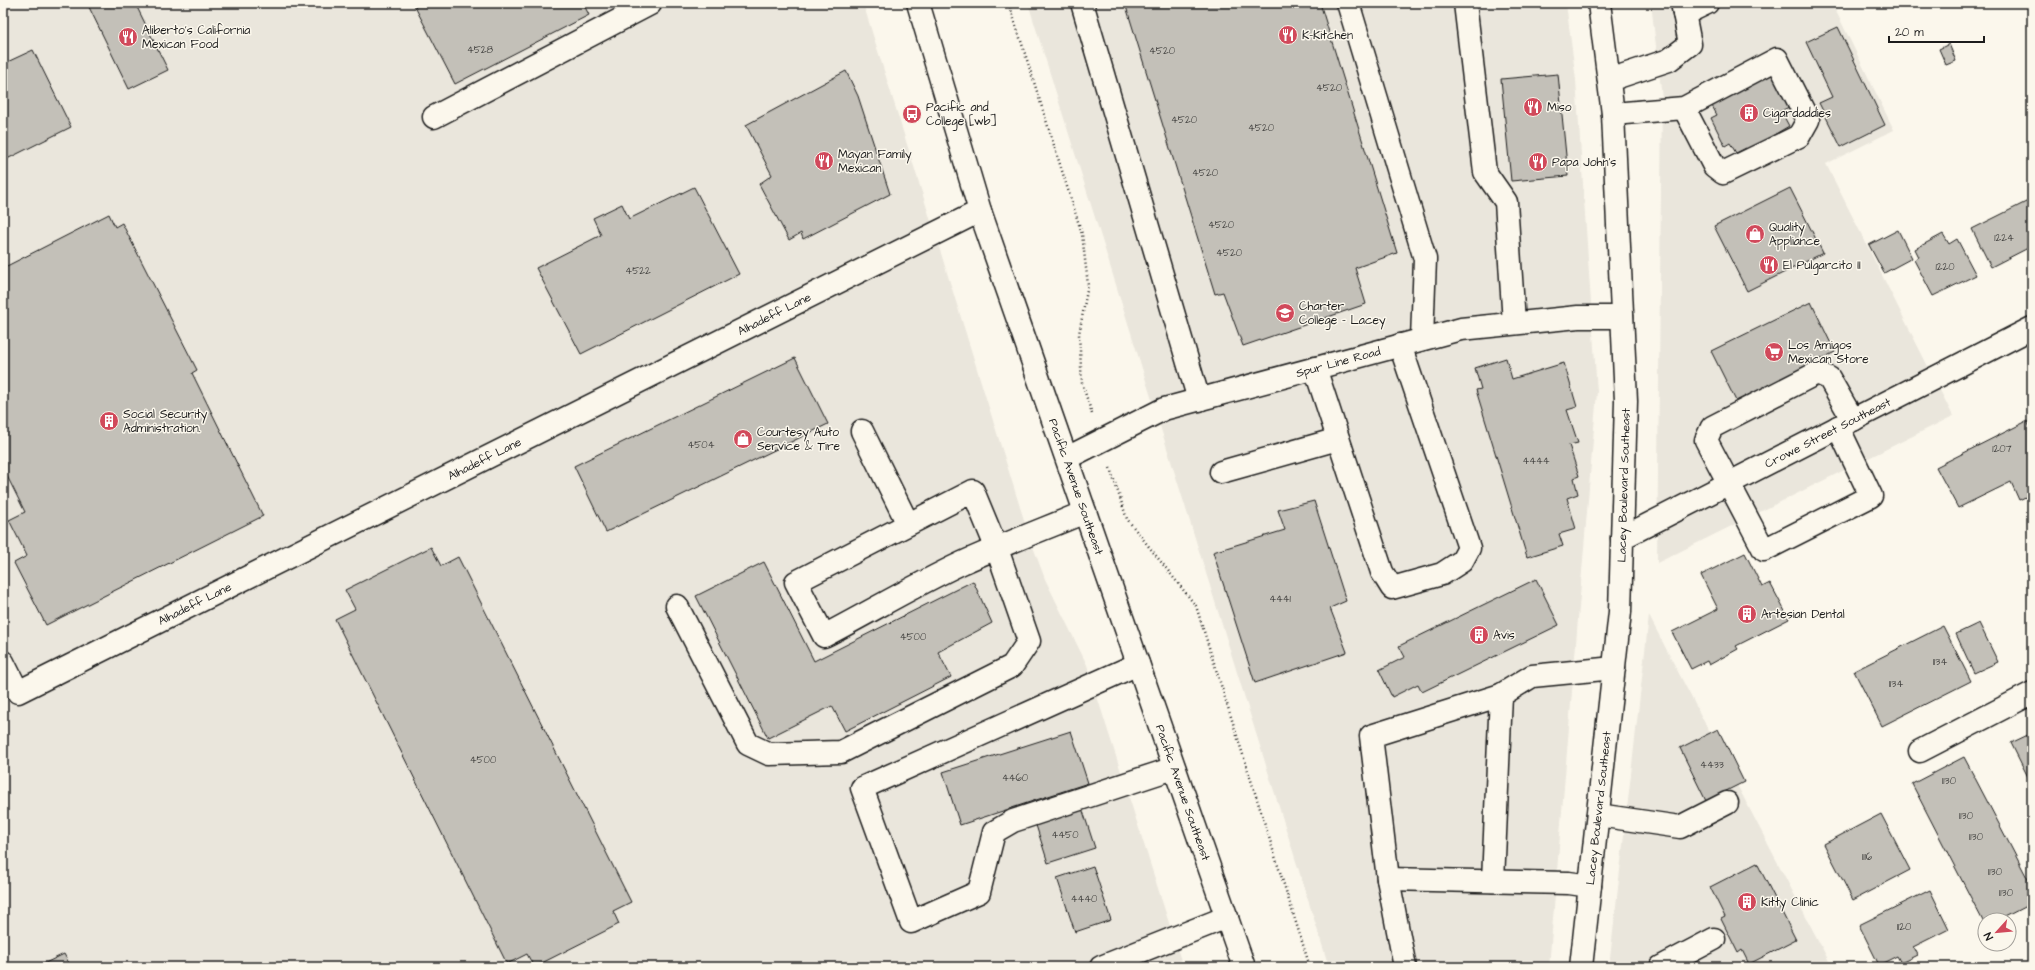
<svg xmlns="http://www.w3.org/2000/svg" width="2035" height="970" font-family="'Architects Daughter',sans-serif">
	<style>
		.built { fill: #eae6dc }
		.building { fill: #c3c0b8; stroke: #1c1c1c }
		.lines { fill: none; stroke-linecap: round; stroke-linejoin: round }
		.minor-casing { stroke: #1c1c1c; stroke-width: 25 }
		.major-casing { stroke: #1c1c1c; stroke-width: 25 }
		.path { stroke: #1c1c1c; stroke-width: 2.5; stroke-dasharray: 1 3; stroke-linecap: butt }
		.minor { stroke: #fbf7ec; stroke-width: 22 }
		.major { stroke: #fbf7ec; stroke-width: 22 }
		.labels { text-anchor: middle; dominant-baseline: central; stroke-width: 3; stroke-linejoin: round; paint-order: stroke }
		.number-label { font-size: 10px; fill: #464543 }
		.poi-label { font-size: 12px; fill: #1c1c1c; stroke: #fbf7ec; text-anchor: start }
		.street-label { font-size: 12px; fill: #1c1c1c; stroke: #fbf7ec }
	</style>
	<rect width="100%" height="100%" fill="#fbf7ec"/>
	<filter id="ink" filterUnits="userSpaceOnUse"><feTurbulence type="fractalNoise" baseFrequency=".025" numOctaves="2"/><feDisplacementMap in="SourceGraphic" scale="8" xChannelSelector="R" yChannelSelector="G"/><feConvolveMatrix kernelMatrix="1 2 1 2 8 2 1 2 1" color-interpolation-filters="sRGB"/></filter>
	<g filter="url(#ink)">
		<path class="built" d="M3,3H863L1029,536L1045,579L1087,665L1183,967H3Z
			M1028,3H1566L1576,80L1597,392L1549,967H1329Z
			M1651,3H1832L1894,130L1826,164L1953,416L1657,563L1662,98Z
			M1649,616L1832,967H1609Z"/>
		<path class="building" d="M87,3H135L168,70L129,89Z
			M413,3H583L589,15L455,84Z
			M1125,3H1320L1397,253L1355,268L1366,304L1243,346L1223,292L1215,294Z
			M1838,27L1885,125L1841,147L1819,103L1832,97L1806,42Z
			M1949,44L1956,61L1946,65L1939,49Z
			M33,50L71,127L3,161V64Z
			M846,71L858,96L890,194L803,239L801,233L789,240L759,184L772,175L746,125Z
			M1558,74L1568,176L1511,181L1501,79Z
			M1773,74L1789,107L1781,111L1789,126L1767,139L1768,141L1748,151L1746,148L1736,153L1730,143L1725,146L1711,118L1717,115L1711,104L1752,82L1753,84Z
			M694,187L739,274L581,354L536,268L601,235L593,218L622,204L629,219Z
			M1790,188L1823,253L1747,291L1714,226Z
			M2032,199V246L1991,267L1972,229Z
			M109,214L115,227L122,223L197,370L192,373L263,516L46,625L14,563L27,556L9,520L25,512L3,468V268Z
			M1898,230L1912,258L1884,273L1869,245Z
			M1943,234L1949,244L1957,239L1976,275L1933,296L1914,260L1919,257L1915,249Z
			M1811,302L1835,352L1736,401L1711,351Z
			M795,358L828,424L606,532L574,466Z
			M1506,358L1512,379L1564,363L1577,407L1567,410L1578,443L1569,445L1579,476L1574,478L1578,494L1567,498L1576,529L1559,534L1563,546L1527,557L1476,390L1481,389L1475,368Z
			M2027,421L2032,431V494L2019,500L2011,482L1958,508L1936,467Z
			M1314,501L1346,601L1330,608L1347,652L1255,683L1213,552L1285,530L1278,510Z
			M431,547L441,566L458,557L631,902L613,911L619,924L534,967L527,954L507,964L335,619L355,609L345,590Z
			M1745,553L1762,587L1770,583L1789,619L1736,646L1738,649L1709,665L1707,661L1691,669L1672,632L1718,609L1701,575Z
			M764,562L814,661L973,581L992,623L938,652L951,677L845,731L832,706L768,738L696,596Z
			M1536,579L1559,625L1422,692L1418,684L1392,697L1379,670L1405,657L1399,646Z
			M1979,623L1998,662L1974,673L1956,634Z
			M1943,626L1971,681L1882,726L1854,671Z
			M1718,729L1744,782L1706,801L1680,748Z
			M1071,731L1088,783L960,825L943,772Z
			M2032,733V785L2011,743Z
			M1964,757L2032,887V903L1999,920H1985V925L1912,784Z
			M1082,808L1095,848L1048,863L1035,822Z
			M1881,814L1910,870L1853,900L1824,844Z
			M1757,863L1796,940L1749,964L1742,950L1738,953L1721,919L1725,917L1710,887Z
			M1093,866L1111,920L1075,932L1057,878Z
			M1930,890L1949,929L1913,947L1917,955L1901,963L1897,956L1879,965L1859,925Z
			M64,954L71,967H37Z"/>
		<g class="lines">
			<defs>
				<g id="minor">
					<path d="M1082,3L1199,400"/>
					<path d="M1348,3L1425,259L1422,339"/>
					<path d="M1465,3L1485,172L1506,202L1514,323"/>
					<path d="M1684,14L1707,3"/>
					<path d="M1609,80L1669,60L1690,44L1682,3"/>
					<path d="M1613,114L1684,108L1777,59L1808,120L1799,136L1723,173L1714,166L1684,108"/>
					<path d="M434,117L650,4"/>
					<path d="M1315,368L1382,572L1392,588L1442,574L1462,561L1469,548L1400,345"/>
					<path d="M1838,427L1871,496L1764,550L1706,440L1712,427L1817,373L1829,378L1853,420"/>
					<path d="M862,431L908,524"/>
					<path id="s1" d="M1067,458L1164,409L1461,329L1578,317H1622"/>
					<path d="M1221,472L1338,439"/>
					<path id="s2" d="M1622,538L2032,328"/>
					<path d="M677,606L748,744L769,754L841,752L1012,666L1029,641L997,549L973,491L796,582L824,636C870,612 915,585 962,563C1002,545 1044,529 1085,512"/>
					<path id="s3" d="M3,662L18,692L980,211"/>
					<path d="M1138,664L862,788L911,922L979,892L994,832L1013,821L1174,768"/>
					<path d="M1920,751L2032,693"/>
					<path d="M1598,815L1680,827L1727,803"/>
					<path d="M1388,879L1569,883L1590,886"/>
					<path d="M1493,881L1501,695"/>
					<path d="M1101,967L1227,917"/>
					<path d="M1405,967L1388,879L1371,736L1501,695L1532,676L1614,668"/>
					<path d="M1661,967L1714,939"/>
				</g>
				<g id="major">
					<path id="s4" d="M918,3L980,211L1244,967"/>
					<path id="s5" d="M1581,967L1620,612L1626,401L1613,114L1599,3"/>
				</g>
			</defs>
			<use href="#minor" class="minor-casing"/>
			<use href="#major" class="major-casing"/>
			<path class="path" d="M1009,3L1082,234L1088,285L1079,334L1082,383L1092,414
				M1110,468L1127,519L1196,606L1310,967"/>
			<use href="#minor" class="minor"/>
			<use href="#major" class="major"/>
		</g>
	</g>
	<defs>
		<symbol id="restaurant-disc" viewBox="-11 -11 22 22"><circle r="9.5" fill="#d1495b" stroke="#fbf7ec"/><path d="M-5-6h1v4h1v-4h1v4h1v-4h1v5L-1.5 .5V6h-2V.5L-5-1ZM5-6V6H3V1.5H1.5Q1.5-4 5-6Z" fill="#fff"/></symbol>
		<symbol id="building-disc" viewBox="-11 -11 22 22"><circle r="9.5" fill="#d1495b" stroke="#fbf7ec"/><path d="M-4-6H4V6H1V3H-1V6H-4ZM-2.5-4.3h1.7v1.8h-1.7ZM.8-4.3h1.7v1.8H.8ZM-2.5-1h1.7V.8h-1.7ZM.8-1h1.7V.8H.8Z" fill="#fff"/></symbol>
		<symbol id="bus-disc" viewBox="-11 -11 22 22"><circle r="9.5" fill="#d1495b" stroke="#fbf7ec"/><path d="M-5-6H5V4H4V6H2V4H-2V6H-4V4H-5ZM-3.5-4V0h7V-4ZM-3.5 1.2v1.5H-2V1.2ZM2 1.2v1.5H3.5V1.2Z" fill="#fff"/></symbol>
		<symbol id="shop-disc" viewBox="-11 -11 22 22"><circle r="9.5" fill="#d1495b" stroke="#fbf7ec"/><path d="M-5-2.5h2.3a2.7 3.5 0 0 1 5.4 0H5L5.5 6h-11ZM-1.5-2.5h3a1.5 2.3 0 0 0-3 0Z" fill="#fff"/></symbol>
		<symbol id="university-disc" viewBox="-11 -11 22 22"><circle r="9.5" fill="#d1495b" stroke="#fbf7ec"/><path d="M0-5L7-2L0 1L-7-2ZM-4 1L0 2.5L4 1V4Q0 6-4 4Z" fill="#fff"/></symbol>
		<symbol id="supermarket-disc" viewBox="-11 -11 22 22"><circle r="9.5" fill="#d1495b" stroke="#fbf7ec"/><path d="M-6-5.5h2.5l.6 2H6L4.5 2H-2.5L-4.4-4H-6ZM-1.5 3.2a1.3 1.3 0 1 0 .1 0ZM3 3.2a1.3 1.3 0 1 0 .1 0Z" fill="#fff"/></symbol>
	</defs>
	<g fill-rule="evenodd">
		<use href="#restaurant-disc" x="1277" y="24" width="22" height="22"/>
		<use href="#restaurant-disc" x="117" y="26" width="22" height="22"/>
		<use href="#restaurant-disc" x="1522" y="96" width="22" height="22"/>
		<use href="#building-disc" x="1738" y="102" width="22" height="22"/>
		<use href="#bus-disc" x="901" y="103" width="22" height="22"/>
		<use href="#restaurant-disc" x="813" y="150" width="22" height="22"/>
		<use href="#restaurant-disc" x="1527" y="151" width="22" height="22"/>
		<use href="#shop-disc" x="1744" y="223" width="22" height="22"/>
		<use href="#restaurant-disc" x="1758" y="254" width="22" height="22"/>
		<use href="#university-disc" x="1274" y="302" width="22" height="22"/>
		<use href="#supermarket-disc" x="1763" y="341" width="22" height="22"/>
		<use href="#building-disc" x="98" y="410" width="22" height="22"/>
		<use href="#shop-disc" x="732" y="428" width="22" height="22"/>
		<use href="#building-disc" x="1736" y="603" width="22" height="22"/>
		<use href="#building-disc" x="1468" y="624" width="22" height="22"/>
		<use href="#building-disc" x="1736" y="891" width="22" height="22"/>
	</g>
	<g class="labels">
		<g class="number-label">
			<text x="480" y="50">4528</text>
			<text x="1162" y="51">4520</text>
			<text x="1329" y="88">4520</text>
			<text x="1184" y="120">4520</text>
			<text x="1261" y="128">4520</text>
			<text x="1205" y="173">4520</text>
			<text x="1221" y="225">4520</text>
			<text x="2004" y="238">1224</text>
			<text x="1229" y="253">4520</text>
			<text x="1945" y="267">1220</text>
			<text x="638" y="271">4522</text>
			<text x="701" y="445">4504</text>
			<text x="2002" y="449">1207</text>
			<text x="1536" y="461">4444</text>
			<text x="1280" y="599">4441</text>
			<text x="913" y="637">4500</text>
			<text x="1940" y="662">1134</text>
			<text x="1896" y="684">1134</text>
			<text x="483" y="760">4500</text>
			<text x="1712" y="765">4433</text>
			<text x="1015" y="778">4460</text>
			<text x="1949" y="781">1130</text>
			<text x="1966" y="816">1130</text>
			<text x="1065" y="835">4450</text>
			<text x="1976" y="837">1130</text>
			<text x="1867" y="857">1116</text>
			<text x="1995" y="872">1130</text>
			<text x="2006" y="893">1130</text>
			<text x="1084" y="899">4440</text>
			<text x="1904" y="927">1120</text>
		</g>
		<g class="poi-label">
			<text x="142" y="30">Aliberto's California<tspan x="142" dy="14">Mexican Food</tspan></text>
			<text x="1302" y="35">K-Kitchen</text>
			<text x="926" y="107">Pacific and<tspan x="926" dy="14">College [wb]</tspan></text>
			<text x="1547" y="107">Miso</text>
			<text x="1763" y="113">Cigardaddies</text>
			<text x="838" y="154">Mayan Family<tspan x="838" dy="14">Mexican</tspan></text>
			<text x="1552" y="162">Papa John's</text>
			<text x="1769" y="227">Quality<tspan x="1769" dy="14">Appliance</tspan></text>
			<text x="1783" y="265">El Pulgarcito II</text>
			<text x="1299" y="306">Charter<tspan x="1299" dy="14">College - Lacey</tspan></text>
			<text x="1788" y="345">Los Amigos<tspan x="1788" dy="14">Mexican Store</tspan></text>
			<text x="123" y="414">Social Security<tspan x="123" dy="14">Administration.</tspan></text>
			<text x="757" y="432">Courtesy Auto<tspan x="757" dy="14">Service &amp; Tire</tspan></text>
			<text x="1761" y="614">Artesian Dental</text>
			<text x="1493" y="635">Avis</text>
			<text x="1761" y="902">Kitty Clinic</text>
		</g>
		<g class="street-label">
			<text stroke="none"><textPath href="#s3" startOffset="879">Alhadeff Lane</textPath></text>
			<text stroke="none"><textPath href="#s1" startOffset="289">Spur Line Road</textPath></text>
			<text stroke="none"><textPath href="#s2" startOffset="231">Crowe Street Southeast</textPath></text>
			<text stroke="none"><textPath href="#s3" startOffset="555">Alhadeff Lane</textPath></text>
			<text stroke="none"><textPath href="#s4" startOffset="509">Pacific Avenue Southeast</textPath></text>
			<text stroke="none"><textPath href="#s5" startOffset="484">Lacey Boulevard Southeast</textPath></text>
			<text stroke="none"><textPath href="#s3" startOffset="231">Alhadeff Lane</textPath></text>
			<text stroke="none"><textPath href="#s4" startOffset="833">Pacific Avenue Southeast</textPath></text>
			<text stroke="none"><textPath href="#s5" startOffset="160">Lacey Boulevard Southeast</textPath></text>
		</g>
	</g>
	<rect width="2035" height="970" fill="none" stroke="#fbf7ec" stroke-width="16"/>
	<rect x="8" y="8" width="2019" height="954" fill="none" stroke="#1c1c1c" stroke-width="1.5" filter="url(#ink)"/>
	<g transform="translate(1997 932) rotate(243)"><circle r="19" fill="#fbf7ec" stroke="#a29f99"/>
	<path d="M0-3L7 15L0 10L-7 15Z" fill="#d1495b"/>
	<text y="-6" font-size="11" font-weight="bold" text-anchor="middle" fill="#1c1c1c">N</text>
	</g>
	<path d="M1889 36v6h95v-6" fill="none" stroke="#1c1c1c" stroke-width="2"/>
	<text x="1895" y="36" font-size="12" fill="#1c1c1c" stroke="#fbf7ec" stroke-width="3" paint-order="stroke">20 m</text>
</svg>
